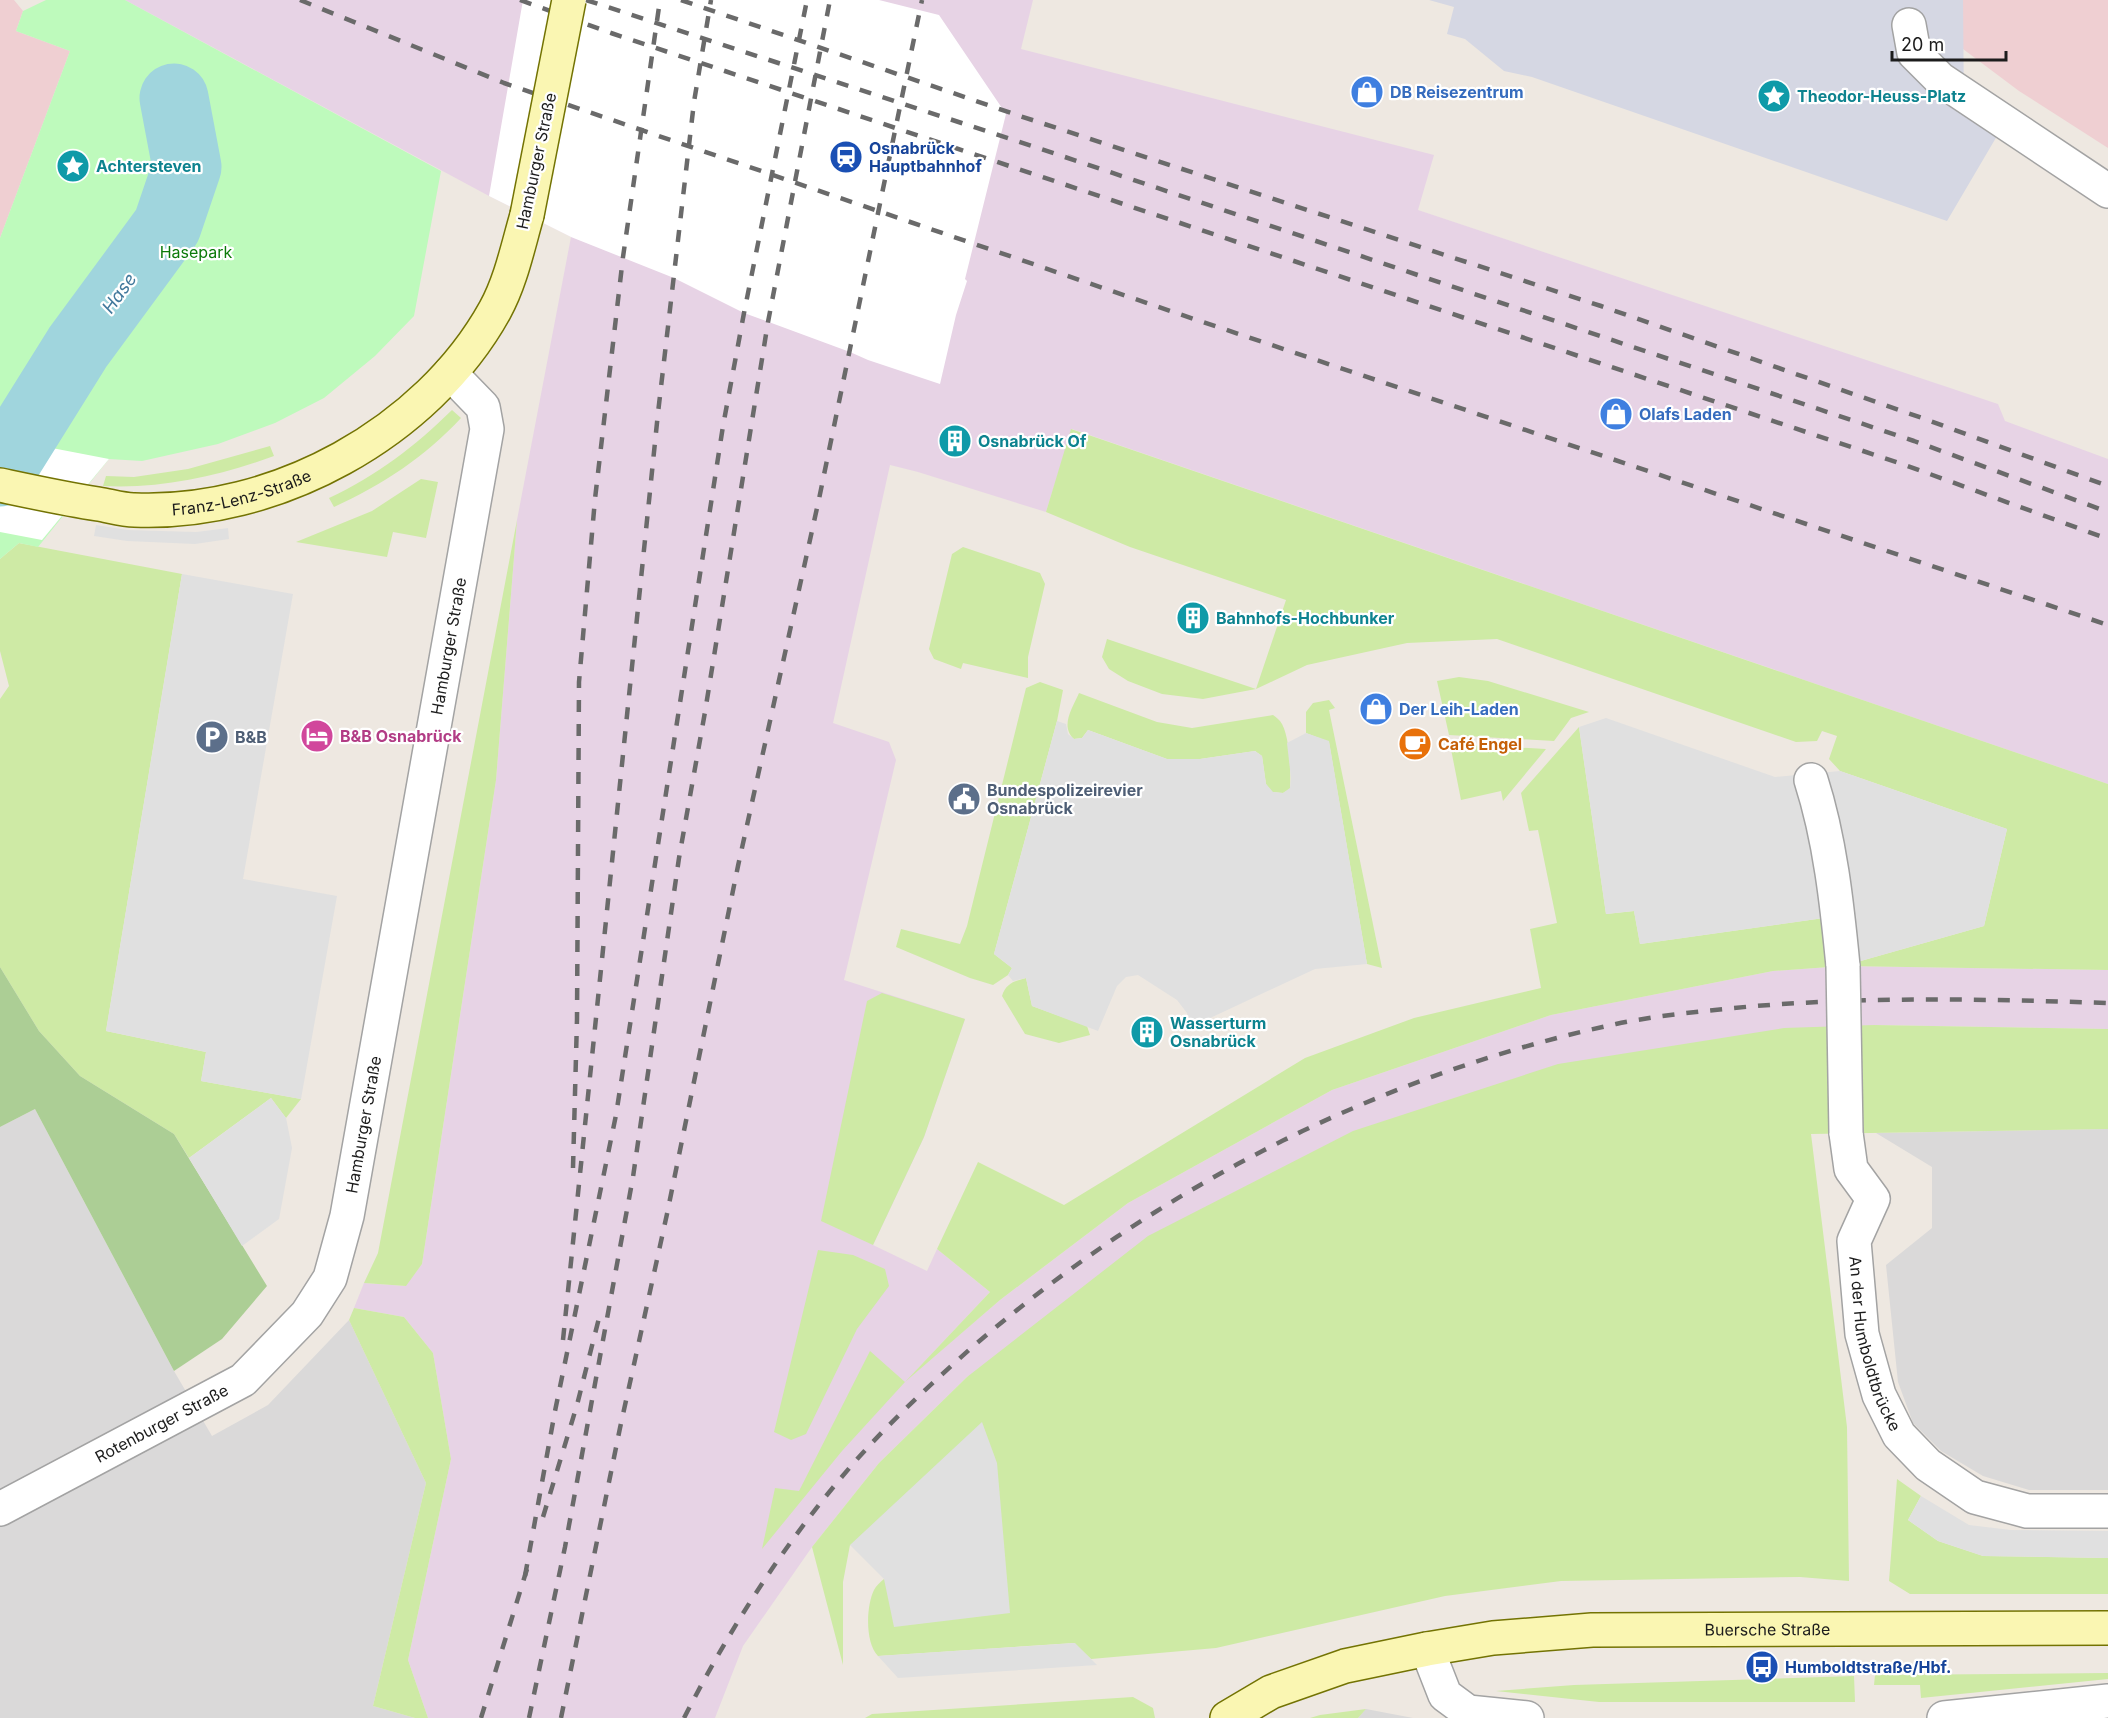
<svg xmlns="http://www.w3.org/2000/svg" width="2108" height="1718" viewBox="0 0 2108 1718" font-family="Inter,sans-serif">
	<rect width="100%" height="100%" fill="#eee8e1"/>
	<!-- residential -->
	<g fill="#dad9d9">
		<polygon points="35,1109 174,1371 212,1436 268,1405 349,1320 426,1483 373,1706 415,1718 0,1718 0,1127"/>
		<polygon points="2108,1129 2108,1490 2029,1490 1983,1476 1941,1451 1913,1423 1898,1382 1886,1265 1932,1228 1932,1167 1876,1133"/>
		<polygon points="1366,1709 1413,1718 1358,1718"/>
	</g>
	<!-- commercial -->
	<g fill="#efcfd2">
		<polygon points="0,0 14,0 23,11 16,31 70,51 0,238"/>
		<polygon points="1959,0 2108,0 2108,148 2019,91 1959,46"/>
	</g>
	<!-- industrial -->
	<polygon fill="#e7d3e5" points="125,0 1033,0 1021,49 1434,155 1418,210 1998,404 2005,421 2108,459 2108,784 1072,429 1046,512 918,472 890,465 833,723 889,742 896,760 844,980 965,1019 924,1137 873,1245 927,1271 937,1249 990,1292 911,1376 1000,1300 1128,1203 1332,1090 1551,1015 1773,971 1843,966 2108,970 2108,1029 1874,1025 967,1377 879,1463 812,1547 743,1646 715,1718 428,1718 408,1660 451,1459 433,1353 404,1317 354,1308 364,1283 405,1286 422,1264 496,780 517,520 571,237 489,196"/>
	<!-- grass -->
	<g fill="#ceeaa5">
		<path d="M452,410L461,418C425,457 382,485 334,507L329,498C378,475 414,447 452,410Z"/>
		<polygon points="1071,429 2108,784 2108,970 1843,966 1773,971 1551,1015 1332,1090 1128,1203 1000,1300 905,1382 842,1451 762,1549 775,1488 799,1491 870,1351 905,1382 990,1292 937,1249 978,1162 1064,1205 1305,1058 1414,1018 1541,988 1530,929 1557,923 1538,830 1529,831 1521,793 1579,727 1606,914 1634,911 1640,944 1838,916 1843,966 1984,926 2007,829 1840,771 1829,759 1837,736 1822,731 1817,741 1796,742 1497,639 1407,643 1307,665 1256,689 1203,699 1162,694 1128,681 1109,669 1102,657 1107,639 1256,689 1286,600 1130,547 1046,512"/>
		<path d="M270,446L274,456C219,476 162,489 103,486L106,476L134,477L188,469Z"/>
		<polygon points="421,479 438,482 426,538 393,532 387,557 296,542 372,511"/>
		<polygon points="517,520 496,780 422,1264 406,1286 364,1283 378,1253"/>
		<polygon points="19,543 182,574 106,1031 206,1052 201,1081 301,1099 286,1118 271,1098 189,1158 174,1134 80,1076 39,1031 0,967 0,699 9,686 0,651 0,559"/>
		<polygon points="963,547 1040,573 1045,584 1028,657 1028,678 963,663 961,669 934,659 929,649 952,554"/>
		<polygon points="1459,677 1488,681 1589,712 1571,718 1554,741 1449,735 1437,681"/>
		<polygon points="1040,682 1063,690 1057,721 994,954 1012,968 1008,975 993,985 970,978 896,947 901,929 960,944 967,926 1026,688"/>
		<path d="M1079,693L1157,722L1192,728L1273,715C1276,717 1278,719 1280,721C1290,733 1291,774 1290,789L1283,793L1272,792L1266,784L1262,756L1255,751L1200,759H1167L1088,730L1082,738L1074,739C1060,726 1072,709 1079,693Z"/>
		<polygon points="1329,700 1335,708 1329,710 1382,968 1367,964 1329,742 1306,733 1306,712 1313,703"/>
		<polygon points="1450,744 1546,749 1503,801 1501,791 1461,800"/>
		<path d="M1026,978L1032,1006L1087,1026L1090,1035L1059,1043L1025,1034L1002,996C1006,983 1015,981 1026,978Z"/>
		<polygon points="882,993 965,1019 924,1137 873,1245 821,1221 867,1001"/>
		<path d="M1874,1025L2108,1029V1129L1811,1134L1847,1427L1849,1581L1800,1577L1561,1581L1445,1596L1216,1648L1091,1659L1074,1643L878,1656C865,1643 866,1606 874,1590C876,1586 880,1582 884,1579L1010,1613L850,1545L843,1582V1665L812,1547L879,1463L967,1377L1148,1236L1353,1131L1558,1064L1784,1028Z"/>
		<polygon points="818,1250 853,1255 885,1269 889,1286 857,1329 806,1434 791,1440 774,1432"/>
		<polygon points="354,1308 404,1317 433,1353 451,1459 408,1660 428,1718 415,1718 373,1706 426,1483 349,1320"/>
		<polygon points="1897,1479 1921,1496 1908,1520 1938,1541 1983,1556 2108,1558 2108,1594 1910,1594 1889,1581"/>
		<polygon points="2108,1673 2108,1679 1921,1698 1920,1685 1874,1685 1875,1675"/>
		<polygon points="1854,1676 1855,1702 1599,1702 1496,1691 1574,1685"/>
		<polygon points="1133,1697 1153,1708 1155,1718 865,1718 872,1714"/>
		<polygon points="1366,1709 1358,1718 1310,1718 1320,1715"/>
	</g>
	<!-- forest -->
	<polygon fill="#acce95" points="0,967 39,1031 80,1076 174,1134 267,1286 222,1339 174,1371 35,1109 0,1127"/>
	<!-- park -->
	<polygon fill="#befabc" points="46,0 125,0 441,171 414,316 375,356 324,398 275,423 218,444 142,461 109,459 38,547 19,543 0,559 0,238 70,51 16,31 23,11"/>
	<!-- parking -->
	<g fill="#e0e0e0">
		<polygon points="96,525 128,530 196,532 228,528 229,539 195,544 127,541 94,536"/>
		<polygon points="182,574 293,594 243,879 337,896 301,1099 201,1081 206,1052 106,1031"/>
		<polygon points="1606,718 1775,777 1840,771 2007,829 1984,926 1843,966 1838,916 1640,944 1634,911 1606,914 1579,727"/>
		<polygon points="1057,721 1066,724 1068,734 1074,739 1082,738 1088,730 1167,759 1200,759 1255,751 1262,756 1266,784 1273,792 1283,793 1290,788 1291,778 1287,743 1306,733 1329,741 1367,964 1315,969 1191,1027 1187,1013 1177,1000 1138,975 1126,977 1117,986 1098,1031 1032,1006 1026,978 1013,981 1008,975 1012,968 994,954"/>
		<polygon points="271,1098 286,1118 292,1148 279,1219 242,1246 189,1158"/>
		<polygon points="982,1422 997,1463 1010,1613 894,1627 884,1579 850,1545"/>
		<polygon points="1921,1496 1969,1525 2011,1530 2108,1531 2108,1558 1983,1556 1938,1541 1908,1520"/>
		<polygon points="1075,1643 1097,1665 898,1678 878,1656"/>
	</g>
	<!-- plaza -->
	<polygon fill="#d5d7e3" points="1429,0 1963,0 1964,114 1997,136 1947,221 1532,77 1504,71 1465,39 1447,34 1454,7"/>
	<!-- pier -->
	<g fill="#fff">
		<polygon points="523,0 879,0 939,15 1006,114 965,279 967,281 956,315 940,384 868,360 850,352 744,313 674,278 571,237 489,196"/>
		<polygon points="0,438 109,459 42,540 0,532"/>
	</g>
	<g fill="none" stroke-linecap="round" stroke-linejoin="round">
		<!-- river -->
		<polyline stroke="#a0d5dd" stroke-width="69" points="0,472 78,347 167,226 187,167 174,98"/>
		<defs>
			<g id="street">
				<polyline points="1909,25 1914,53 1940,79 2108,191"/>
				<path d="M1811,780C1830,839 1837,904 1843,966"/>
				<path id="s1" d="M1846,1133L1851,1169L1873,1199L1854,1241L1862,1334L1879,1395L1899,1435L1928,1465L1975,1497L2027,1511H2108"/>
				<path id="s2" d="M0,1509L243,1380L307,1314L330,1278L347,1216L487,429L483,407L450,373"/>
				<polyline points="1427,1649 1445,1695 1468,1712 1527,1718"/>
				<polyline points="1944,1718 2108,1701"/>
			</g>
			<g id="secondary">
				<path id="s3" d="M0,485C33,492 65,499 98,504C110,506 123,510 134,510C275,516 427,433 495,310C511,281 518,246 527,215"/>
				<path id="s4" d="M1227,1718L1271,1692L1345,1666L1427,1649L1493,1638L1592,1630L2108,1628"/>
			</g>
		</defs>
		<!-- street casing -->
		<use href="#street" stroke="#a3a3a3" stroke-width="36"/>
		<!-- secondary casing -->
		<use href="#secondary" stroke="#737303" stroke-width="36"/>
		<!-- street -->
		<use href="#street" stroke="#fff" stroke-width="33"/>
		<!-- secondary -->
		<use href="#secondary" stroke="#faf6b2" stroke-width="33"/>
		<!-- rail -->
		<g stroke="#6a6a6a" stroke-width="4.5" stroke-dasharray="12 12" stroke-linecap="butt">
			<polyline points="300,0 504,83 1179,314 2108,625"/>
			<polyline points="520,0 611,33 1905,465 2108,539"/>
			<polyline points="586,0 1041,149 1914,441 2108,512"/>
			<polyline points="681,0 1020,116 1601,306 1922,418 2108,486"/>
			<polyline points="573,1168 577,1019 579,682 595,499 623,257 660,0"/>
			<polyline points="563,1340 658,413 694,102 711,0"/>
			<polyline points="543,1517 577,1405 599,1318"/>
			<polyline points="525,1576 555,1411 616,1115 723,426 744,313 807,0"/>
			<polyline points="481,1718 527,1569"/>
			<polyline points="529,1718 565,1547 633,1177 679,858 705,712 768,322 830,0"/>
			<polyline points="561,1718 620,1428 667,1214 738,866 819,499 922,0"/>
			<path d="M684,1718C732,1624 789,1536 859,1457C893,1419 931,1384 969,1350C1153,1190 1377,1075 1616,1024C1654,1016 1694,1012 1734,1008C1858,996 1983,999 2108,1003"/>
		</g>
		<defs>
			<polyline id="street-bridge" points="1843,966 1846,1133"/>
			<polyline id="secondary-bridge" points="527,215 569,0"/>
		</defs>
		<!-- street-bridge casing -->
		<use href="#street-bridge" stroke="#a3a3a3" stroke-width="36" stroke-linecap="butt"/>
		<!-- secondary-bridge casing -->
		<use href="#secondary-bridge" stroke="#737303" stroke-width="36" stroke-linecap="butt"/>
		<!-- street-bridge -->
		<use href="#street-bridge" stroke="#fff" stroke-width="33"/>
		<!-- secondary-bridge -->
		<use href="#secondary-bridge" stroke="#faf6b2" stroke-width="33"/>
	</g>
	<!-- icons -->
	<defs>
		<symbol id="shop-disc" viewBox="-11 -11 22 22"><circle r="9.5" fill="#3f7fe0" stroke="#fff"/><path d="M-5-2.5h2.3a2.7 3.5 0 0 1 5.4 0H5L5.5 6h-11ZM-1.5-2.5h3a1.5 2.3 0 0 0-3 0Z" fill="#fff"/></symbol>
		<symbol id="sight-disc" viewBox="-11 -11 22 22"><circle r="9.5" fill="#0f9aa8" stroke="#fff"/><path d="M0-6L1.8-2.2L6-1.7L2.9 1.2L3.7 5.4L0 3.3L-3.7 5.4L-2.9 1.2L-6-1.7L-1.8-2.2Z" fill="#fff"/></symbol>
		<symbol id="station-disc" viewBox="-11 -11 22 22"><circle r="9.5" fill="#1a4fb4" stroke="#fff"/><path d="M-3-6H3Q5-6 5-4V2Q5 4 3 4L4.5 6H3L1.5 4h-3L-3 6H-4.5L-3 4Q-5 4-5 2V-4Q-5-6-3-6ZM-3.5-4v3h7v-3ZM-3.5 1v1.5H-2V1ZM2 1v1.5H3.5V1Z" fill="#fff"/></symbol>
		<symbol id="building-disc" viewBox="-11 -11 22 22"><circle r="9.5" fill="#0f9aa8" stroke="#fff"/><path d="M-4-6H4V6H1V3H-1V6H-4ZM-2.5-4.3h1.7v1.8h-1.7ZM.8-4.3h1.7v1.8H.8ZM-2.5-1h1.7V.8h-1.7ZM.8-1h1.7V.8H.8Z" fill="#fff"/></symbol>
		<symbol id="hotel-disc" viewBox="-11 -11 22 22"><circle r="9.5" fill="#d1479c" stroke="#fff"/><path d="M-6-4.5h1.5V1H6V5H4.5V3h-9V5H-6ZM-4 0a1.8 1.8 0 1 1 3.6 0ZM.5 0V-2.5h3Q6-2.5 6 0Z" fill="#fff"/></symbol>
		<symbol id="parking-disc" viewBox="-11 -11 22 22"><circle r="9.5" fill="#5c6f8a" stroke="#fff"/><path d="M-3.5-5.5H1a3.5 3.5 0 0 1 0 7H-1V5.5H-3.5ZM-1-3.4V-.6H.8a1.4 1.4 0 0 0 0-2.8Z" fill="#fff"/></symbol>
		<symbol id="cafe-disc" viewBox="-11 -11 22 22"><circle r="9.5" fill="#e8710a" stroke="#fff"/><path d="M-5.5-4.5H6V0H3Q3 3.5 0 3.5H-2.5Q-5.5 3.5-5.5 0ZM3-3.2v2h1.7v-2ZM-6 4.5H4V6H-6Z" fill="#fff"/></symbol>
		<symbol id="civic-disc" viewBox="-11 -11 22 22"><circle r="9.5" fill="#5c6f8a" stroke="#fff"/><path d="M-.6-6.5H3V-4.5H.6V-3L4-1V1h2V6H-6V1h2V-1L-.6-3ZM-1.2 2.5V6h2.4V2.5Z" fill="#fff"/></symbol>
		<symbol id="bus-disc" viewBox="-11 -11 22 22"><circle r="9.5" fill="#1a4fb4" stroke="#fff"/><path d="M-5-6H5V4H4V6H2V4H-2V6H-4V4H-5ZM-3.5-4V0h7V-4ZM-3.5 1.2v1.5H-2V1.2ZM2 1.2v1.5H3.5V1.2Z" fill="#fff"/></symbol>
	</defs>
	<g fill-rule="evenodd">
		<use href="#shop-disc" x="1348" y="73" width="38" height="38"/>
		<use href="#sight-disc" x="1755" y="77" width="38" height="38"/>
		<use href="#station-disc" x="827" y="138" width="38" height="38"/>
		<use href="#sight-disc" x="54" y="147" width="38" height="38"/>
		<use href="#shop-disc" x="1597" y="395" width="38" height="38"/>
		<use href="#building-disc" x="936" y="422" width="38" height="38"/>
		<use href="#building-disc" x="1174" y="599" width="38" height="38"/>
		<use href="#shop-disc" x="1357" y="690" width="38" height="38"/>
		<use href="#hotel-disc" x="298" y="717" width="38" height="38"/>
		<use href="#parking-disc" x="193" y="718" width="38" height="38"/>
		<use href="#cafe-disc" x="1396" y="725" width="38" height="38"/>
		<use href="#civic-disc" x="945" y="780" width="38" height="38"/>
		<use href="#building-disc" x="1128" y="1013" width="38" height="38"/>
		<use href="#bus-disc" x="1743" y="1648" width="38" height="38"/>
	</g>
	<g text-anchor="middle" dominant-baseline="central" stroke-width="4.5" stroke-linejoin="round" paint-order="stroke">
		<!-- shop labels -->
		<g font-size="16" font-weight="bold" fill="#366cbe" stroke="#fff" text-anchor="start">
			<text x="1390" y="92">DB Reisezentrum</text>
			<text x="1639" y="414">Olafs Laden</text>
			<text x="1399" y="709">Der Leih-Laden</text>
		</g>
		<!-- culture labels -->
		<g font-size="16" font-weight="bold" fill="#0d838f" stroke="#fff" text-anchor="start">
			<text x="1797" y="96">Theodor-Heuss-Platz</text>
			<text x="96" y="166">Achtersteven</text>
			<text x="978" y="441">Osnabrück Of</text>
			<text x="1216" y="618">Bahnhofs-Hochbunker</text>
			<text x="1170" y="1023">Wasserturm<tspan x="1170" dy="18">Osnabrück</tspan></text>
		</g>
		<!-- transit labels -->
		<g font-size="16" font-weight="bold" fill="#164399" stroke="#fff" text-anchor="start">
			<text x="869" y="148">Osnabrück<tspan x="869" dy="18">Hauptbahnhof</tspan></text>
			<text x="1785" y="1667">Humboldtstraße/Hbf.</text>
		</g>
		<!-- street labels -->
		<g font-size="16" fill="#1c1c1c" stroke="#fff">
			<text transform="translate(536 161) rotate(-78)">Hamburger Straße</text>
			<text stroke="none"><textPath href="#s3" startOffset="246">Franz-Lenz-Straße</textPath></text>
			<text stroke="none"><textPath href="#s2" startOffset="1053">Hamburger Straße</textPath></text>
			<text stroke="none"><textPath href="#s2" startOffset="567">Hamburger Straße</textPath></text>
			<text stroke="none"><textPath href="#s1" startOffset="225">An der Humboldtbrücke</textPath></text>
			<text stroke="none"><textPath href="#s2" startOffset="183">Rotenburger Straße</textPath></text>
			<text stroke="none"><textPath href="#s4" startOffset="555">Buersche Straße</textPath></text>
		</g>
		<!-- park labels -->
		<g font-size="16" fill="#0c7a09" stroke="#fff">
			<text x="196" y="252">Hasepark</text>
		</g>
		<!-- hotel labels -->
		<g font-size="16" font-weight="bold" fill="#b23c85" stroke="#fff" text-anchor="start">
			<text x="340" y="736">B&amp;B Osnabrück</text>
		</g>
		<!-- service labels -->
		<g font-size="16" font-weight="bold" fill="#4e5e75" stroke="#fff" text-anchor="start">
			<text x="235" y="737">B&amp;B</text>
			<text x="987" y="790">Bundespolizeirevier<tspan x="987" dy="18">Osnabrück</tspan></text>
		</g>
		<!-- food labels -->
		<g font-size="16" font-weight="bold" fill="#c56008" stroke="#fff" text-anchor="start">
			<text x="1438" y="744">Café Engel</text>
		</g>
		<!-- water labels -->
		<g font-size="18" font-style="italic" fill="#42799c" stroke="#fff">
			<text transform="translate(119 293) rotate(-54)">Hase</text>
		</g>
	</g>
	<!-- scale -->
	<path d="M1892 51v9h114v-9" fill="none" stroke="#1c1c1c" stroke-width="3"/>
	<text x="1901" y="51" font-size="18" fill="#1c1c1c" stroke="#ffffff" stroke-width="4.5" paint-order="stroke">20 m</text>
</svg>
